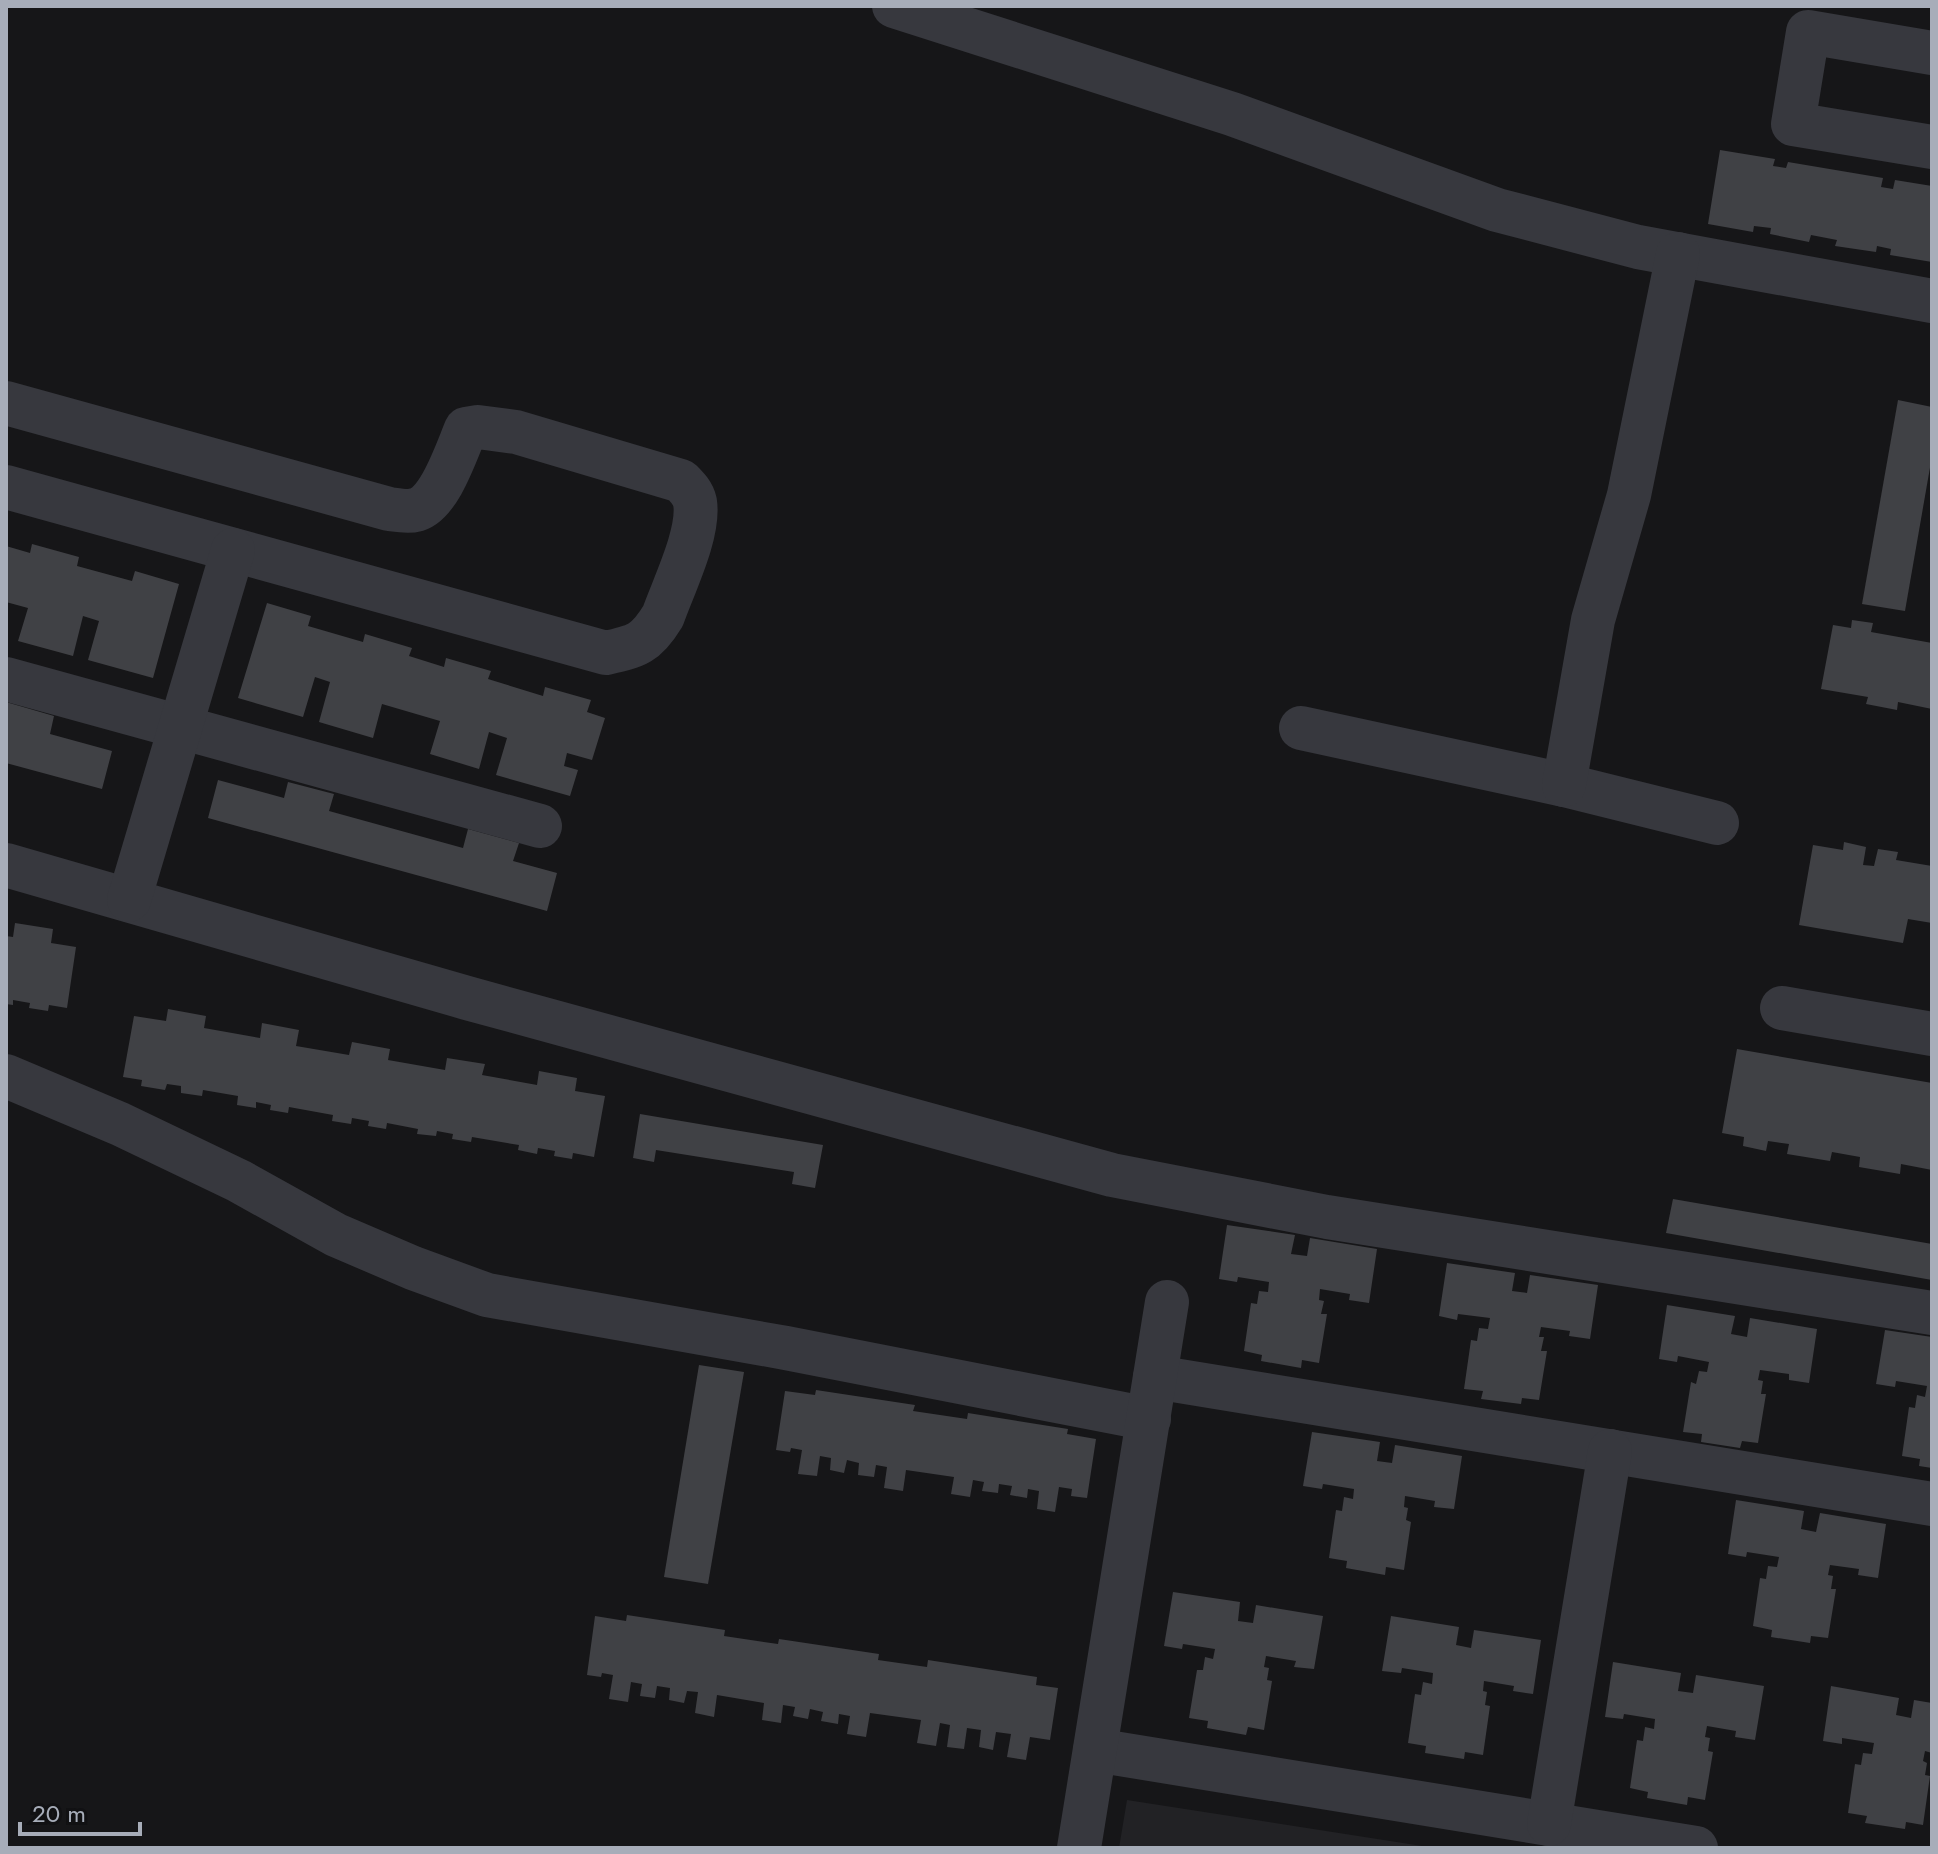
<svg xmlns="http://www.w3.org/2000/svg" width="1938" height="1854" viewBox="0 0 1938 1854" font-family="Jost,sans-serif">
	<rect width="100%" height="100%" fill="#161618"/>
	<!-- built -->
	<polygon fill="#222225" points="1127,1800 1435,1848 1119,1848"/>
	<!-- building -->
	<g fill="#404145">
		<polygon points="1720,150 1775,159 1773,166 1786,168 1788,162 1883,178 1881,187 1893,189 1895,180 1932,186 1932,262 1890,255 1891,249 1877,246 1876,252 1835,246 1837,240 1811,235 1809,242 1770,234 1771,228 1754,226 1753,232 1708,224"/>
		<polygon points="1898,400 1932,407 1932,456 1905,611 1862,604"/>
		<polygon points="32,544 79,557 77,566 132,581 135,571 179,584 153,678 88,660 99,621 83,616 73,656 18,641 28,608 6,602 6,546 30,553"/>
		<polygon points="267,603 311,616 308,626 363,642 365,634 412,648 409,656 444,667 446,658 491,671 488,679 543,696 545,687 591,700 587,712 605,718 592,760 567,753 564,766 578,770 570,796 496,775 507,738 489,732 479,769 430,754 440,721 382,704 373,738 319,722 330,682 315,677 303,717 238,698"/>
		<polygon points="1852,620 1873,623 1871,632 1932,643 1932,709 1898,702 1897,710 1866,704 1868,697 1821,689 1833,625 1851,628"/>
		<polygon points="6,702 54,716 50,734 112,751 102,789 6,763"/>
		<polygon points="218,780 284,798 288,782 334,794 329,811 463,848 468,829 519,843 513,861 557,873 547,911 208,818"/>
		<polygon points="1844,842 1866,847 1863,865 1874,866 1878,849 1898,852 1896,860 1932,866 1932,923 1908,919 1903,943 1799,925 1813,845 1843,850"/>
		<polygon points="15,923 53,929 51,943 76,947 67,1008 49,1005 48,1011 29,1008 30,1003 13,1000 13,1005 6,1004 6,936 13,937"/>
		<polygon points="168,1009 206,1016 204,1028 260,1038 262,1023 299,1030 296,1046 349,1055 352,1042 390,1049 388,1060 445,1070 447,1058 485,1064 482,1075 537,1085 539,1071 577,1078 575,1091 605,1096 594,1157 573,1153 572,1159 554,1156 555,1151 538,1148 537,1154 518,1150 519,1145 472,1137 471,1142 452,1139 453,1134 437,1131 436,1136 417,1134 418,1129 387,1123 386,1129 368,1126 369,1121 352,1118 351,1124 332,1121 333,1115 289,1107 288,1113 270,1110 271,1105 256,1102 256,1108 237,1105 238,1096 203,1090 202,1096 181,1093 181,1086 167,1084 165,1090 141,1086 142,1080 123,1077 134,1016 166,1021"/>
		<polygon points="1737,1049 1932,1083 1932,1170 1901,1164 1900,1174 1859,1167 1860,1157 1832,1152 1830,1161 1787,1154 1789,1144 1768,1141 1766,1151 1743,1146 1744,1137 1722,1133"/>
		<polygon points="640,1114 823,1145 815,1188 792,1184 794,1172 656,1150 654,1162 633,1158"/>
		<polygon points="1673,1199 1932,1244 1932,1280 1666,1233"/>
		<polygon points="1227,1225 1295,1235 1291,1254 1307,1256 1310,1238 1377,1249 1369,1303 1349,1300 1350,1294 1320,1289 1319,1300 1324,1301 1321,1314 1327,1314 1319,1363 1302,1360 1301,1368 1261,1361 1262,1355 1244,1351 1251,1303 1257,1304 1259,1291 1268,1292 1269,1282 1238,1277 1237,1282 1219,1279"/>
		<polygon points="1447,1263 1515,1273 1512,1291 1527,1293 1530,1275 1598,1285 1590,1339 1569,1336 1570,1331 1541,1327 1539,1337 1544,1337 1541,1351 1547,1351 1539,1400 1522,1398 1521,1404 1481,1399 1483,1391 1464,1389 1471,1340 1477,1341 1479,1328 1488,1329 1490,1318 1458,1314 1457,1320 1439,1316"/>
		<polygon points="1667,1305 1735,1316 1731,1334 1747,1337 1750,1318 1817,1329 1809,1383 1789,1380 1789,1374 1760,1370 1758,1380 1763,1381 1761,1394 1766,1394 1758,1443 1742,1441 1740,1448 1701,1442 1702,1434 1683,1432 1691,1382 1696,1384 1699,1371 1707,1372 1709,1362 1678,1356 1677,1362 1659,1359"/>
		<polygon points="1885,1330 1932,1337 1932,1468 1919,1466 1920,1459 1902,1456 1909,1407 1915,1408 1917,1395 1925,1397 1927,1386 1896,1381 1895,1387 1876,1384"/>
		<polygon points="699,1365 744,1372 708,1584 664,1577"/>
		<polygon points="816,1390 915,1405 913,1411 967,1419 968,1413 1068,1429 1067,1434 1096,1439 1087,1498 1071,1496 1072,1489 1059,1487 1055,1512 1037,1509 1039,1491 1028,1489 1027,1498 1010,1495 1012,1486 999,1484 998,1493 982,1491 984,1482 973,1480 970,1497 951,1494 954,1477 906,1470 903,1491 884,1488 887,1467 876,1465 874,1477 858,1475 859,1463 847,1460 844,1473 830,1470 831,1458 820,1456 817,1476 798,1474 802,1450 791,1448 790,1452 776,1450 785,1391 815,1395"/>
		<polygon points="1312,1432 1380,1442 1377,1461 1392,1463 1395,1445 1462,1456 1454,1509 1434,1507 1435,1501 1405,1496 1404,1507 1408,1508 1406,1520 1411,1522 1404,1570 1386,1567 1385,1575 1346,1568 1347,1561 1329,1558 1336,1510 1342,1511 1344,1497 1353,1499 1354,1489 1323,1484 1322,1489 1303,1486"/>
		<polygon points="1736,1500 1804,1511 1801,1529 1816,1532 1820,1513 1886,1524 1878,1578 1858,1575 1859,1569 1830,1565 1828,1575 1833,1576 1831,1589 1836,1589 1828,1638 1811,1636 1810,1643 1771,1637 1772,1630 1753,1626 1760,1578 1766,1579 1768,1566 1777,1567 1779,1557 1747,1552 1746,1557 1728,1554"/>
		<polygon points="1173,1592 1240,1602 1238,1621 1253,1623 1256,1605 1323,1616 1314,1669 1294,1667 1296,1661 1266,1656 1264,1667 1269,1668 1267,1680 1272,1681 1264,1730 1248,1727 1246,1735 1207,1728 1208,1721 1189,1718 1197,1670 1203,1670 1205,1657 1213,1659 1215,1649 1183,1644 1182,1649 1164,1646"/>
		<polygon points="627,1615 725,1630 724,1636 778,1644 779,1639 879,1654 878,1660 927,1667 928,1660 1037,1677 1036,1685 1058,1688 1050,1740 1030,1737 1026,1760 1007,1757 1011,1734 996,1732 993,1750 979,1747 981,1730 967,1728 964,1749 947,1747 950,1725 940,1723 936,1746 917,1743 921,1720 870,1713 866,1737 847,1734 850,1716 839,1714 838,1724 821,1721 823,1712 810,1709 808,1719 793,1716 795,1707 783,1705 781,1723 762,1720 764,1703 717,1695 714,1717 695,1713 698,1692 687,1691 684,1703 669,1700 670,1688 657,1686 655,1698 640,1696 642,1684 631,1682 628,1702 609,1699 613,1675 602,1673 601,1677 587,1675 595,1616 626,1621"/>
		<polygon points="1391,1616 1459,1627 1456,1645 1471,1648 1474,1630 1541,1640 1533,1694 1513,1691 1514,1686 1484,1681 1483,1691 1487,1692 1485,1705 1490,1706 1483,1755 1465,1752 1464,1759 1425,1753 1426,1746 1408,1743 1415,1694 1421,1695 1423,1682 1432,1684 1433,1673 1402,1668 1401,1673 1382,1671"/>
		<polygon points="1613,1662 1681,1673 1678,1691 1693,1693 1696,1675 1764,1686 1755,1740 1735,1737 1736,1731 1707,1726 1705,1737 1710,1738 1708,1751 1713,1752 1705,1800 1688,1797 1687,1805 1647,1798 1648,1792 1630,1788 1637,1740 1643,1741 1645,1727 1654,1729 1655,1719 1624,1714 1623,1719 1605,1717"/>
		<polygon points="1831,1686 1899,1698 1896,1715 1911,1718 1914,1700 1932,1703 1932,1753 1925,1751 1923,1761 1927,1763 1925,1775 1930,1776 1923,1825 1906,1822 1905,1829 1865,1823 1867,1816 1848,1813 1855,1764 1861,1765 1863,1753 1872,1754 1874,1743 1842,1738 1842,1744 1823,1741"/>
	</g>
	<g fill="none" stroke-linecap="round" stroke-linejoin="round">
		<!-- minor -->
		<g stroke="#37383e" stroke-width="44">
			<polyline points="894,6 1232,114 1497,210 1638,247 1932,301"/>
			<polyline points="1932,53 1808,32 1793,124 1932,147"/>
			<path d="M6,403L389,509C397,510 408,512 415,510C439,506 457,450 466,429L478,427L516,432L681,481C687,487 693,493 695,502C700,533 674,585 663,616C646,644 637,646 606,653L6,487"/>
			<polyline points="6,679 540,826"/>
			<polyline points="1301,728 1564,785 1717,823"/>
			<polyline points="1564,785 1593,620 1629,495 1678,254"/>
			<polyline points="6,865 467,998 1112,1175 1327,1217 1932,1313"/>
			<polyline points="129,900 233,550"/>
			<polyline points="1782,1008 1932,1034"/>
			<polyline points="6,1076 120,1124 239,1181 336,1235 413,1268 487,1295 786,1348 1149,1419"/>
			<polyline points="1155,1377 1932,1504"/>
			<polyline points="1095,1750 1696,1848"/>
			<polyline points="1549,1824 1610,1451"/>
			<polyline points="1079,1848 1167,1302"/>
		</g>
	</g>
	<!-- border -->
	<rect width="1938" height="1854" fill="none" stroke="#a7adb9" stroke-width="16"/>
	<!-- scale -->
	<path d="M20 1822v12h120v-12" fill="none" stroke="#a7adb9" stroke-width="4"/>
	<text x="32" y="1822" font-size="24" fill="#a7adb9" stroke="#111113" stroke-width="6" paint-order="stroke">20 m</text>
</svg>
